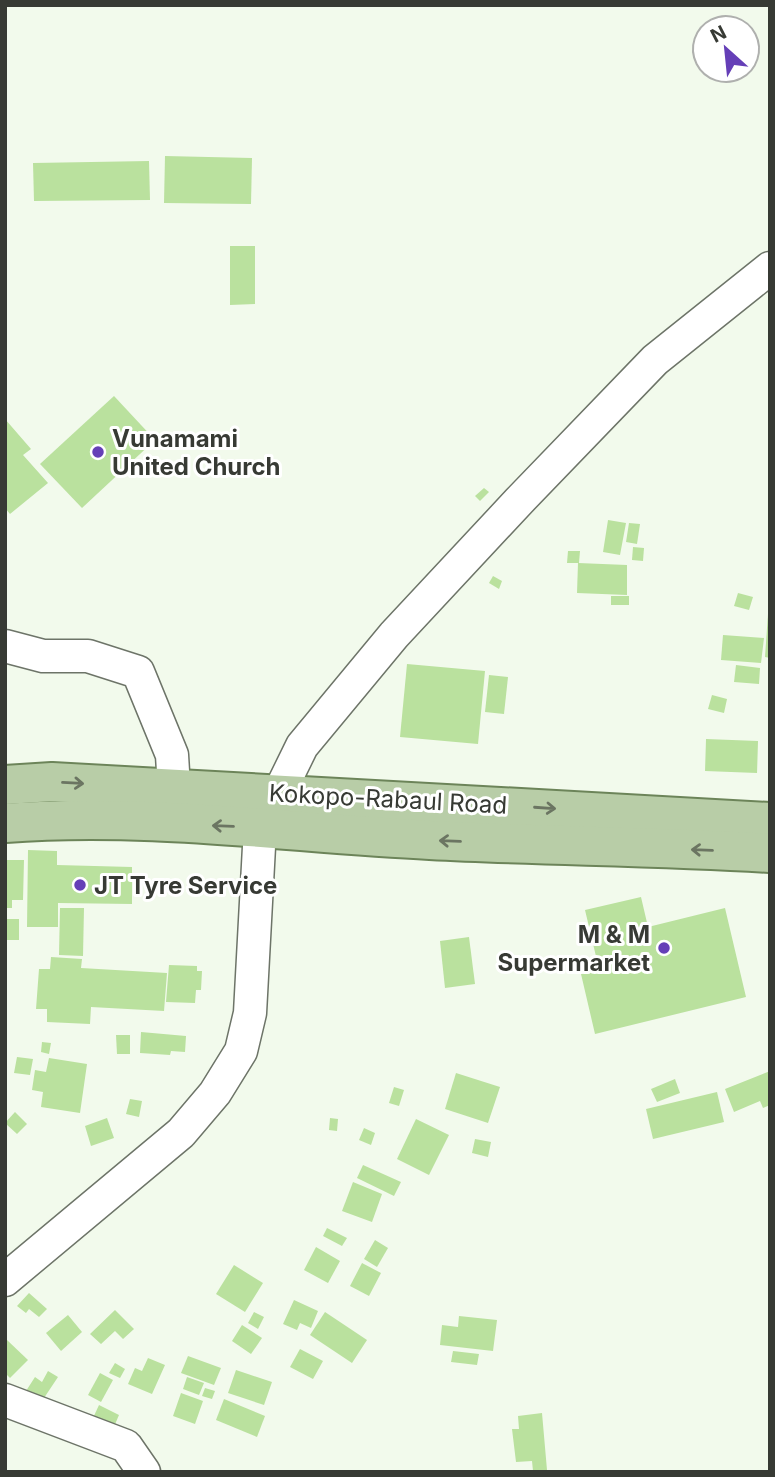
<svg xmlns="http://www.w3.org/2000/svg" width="775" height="1477" viewBox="0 0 775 1477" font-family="Inter,sans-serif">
	<rect width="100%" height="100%" fill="#f2faec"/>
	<!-- building -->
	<g fill="#bae19e">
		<polygon points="165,156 252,158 251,204 164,203"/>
		<polygon points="149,161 150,200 34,201 33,163"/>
		<polygon points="230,246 255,246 255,304 230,305"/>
		<polygon points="114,396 155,440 82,508 40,464"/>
		<polygon points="5,419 31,449 23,455 48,483 10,514 5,508"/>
		<polygon points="484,488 489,492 480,501 475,496"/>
		<polygon points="608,520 626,523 620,555 603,552"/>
		<polygon points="629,523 640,524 637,544 626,542"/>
		<polygon points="633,547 644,548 643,561 632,560"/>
		<polygon points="568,551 580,551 579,563 567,563"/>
		<polygon points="578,563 627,565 627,595 577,593"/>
		<polygon points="493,576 502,581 499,589 489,583"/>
		<polygon points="738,593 753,597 749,610 734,606"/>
		<rect x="611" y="596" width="18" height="9"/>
		<polygon points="768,614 770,614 770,658 765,657"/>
		<polygon points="723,635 764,638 761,663 721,660"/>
		<polygon points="407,664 485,671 478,744 400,737"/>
		<polygon points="736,665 760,668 759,684 734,682"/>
		<polygon points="489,675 508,677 504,714 485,712"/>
		<polygon points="712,695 727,699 724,713 708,709"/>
		<polygon points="706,739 758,741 757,773 705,771"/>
		<polygon points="28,850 57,851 57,865 132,867 132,904 58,903 58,927 27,927"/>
		<polygon points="5,860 24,860 23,900 12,900 12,908 5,908"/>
		<polygon points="641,897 648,927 725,908 746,997 595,1034 581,974 599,969 585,910"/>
		<polygon points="60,908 84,908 83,956 59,955"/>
		<rect x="5" y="919" width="14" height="21"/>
		<polygon points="469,937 475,984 445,988 440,941"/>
		<polygon points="51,957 82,959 81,968 167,973 164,1011 91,1007 90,1024 47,1022 47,1009 36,1009 39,969 50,969"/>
		<polygon points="169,965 197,966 197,971 202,971 201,990 196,990 195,1003 166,1002"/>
		<polygon points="141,1032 186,1036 185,1052 171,1051 170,1055 140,1053"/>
		<polygon points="116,1035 130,1035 130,1054 117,1054"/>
		<polygon points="42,1042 51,1043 49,1054 41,1052"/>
		<polygon points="17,1057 33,1059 30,1075 14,1073"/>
		<polygon points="49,1058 87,1064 80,1113 41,1107 43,1092 32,1090 35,1070 46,1072"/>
		<polygon points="770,1071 770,1105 763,1108 760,1101 734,1112 725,1089"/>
		<polygon points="456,1073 500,1087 488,1123 445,1109"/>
		<polygon points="675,1079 680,1093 657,1102 651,1089"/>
		<polygon points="394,1087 404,1090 399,1106 389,1103"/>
		<polygon points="717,1092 724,1122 653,1139 646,1109"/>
		<polygon points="130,1099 142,1101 139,1117 126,1114"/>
		<polygon points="15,1112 27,1124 17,1134 5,1123"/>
		<polygon points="107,1118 114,1138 91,1146 85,1126"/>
		<polygon points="330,1118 338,1119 337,1131 329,1130"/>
		<polygon points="416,1119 449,1135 429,1175 397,1159"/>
		<polygon points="364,1128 375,1133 371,1145 359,1140"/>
		<polygon points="475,1139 491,1142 488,1157 472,1153"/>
		<polygon points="363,1165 401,1182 394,1196 357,1178"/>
		<polygon points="353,1182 382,1194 372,1222 342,1211"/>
		<polygon points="327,1228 347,1238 342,1246 323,1236"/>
		<polygon points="375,1240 388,1248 377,1267 364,1259"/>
		<polygon points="316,1247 340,1261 328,1283 304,1270"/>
		<polygon points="362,1263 381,1273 369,1296 350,1286"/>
		<polygon points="234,1265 263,1283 245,1312 216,1294"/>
		<polygon points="29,1293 47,1309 39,1317 29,1309 26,1313 17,1306"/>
		<polygon points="294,1300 318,1311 311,1328 300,1323 297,1330 283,1324"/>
		<polygon points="115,1310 134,1329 123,1339 115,1331 101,1344 90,1334"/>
		<polygon points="254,1312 264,1317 258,1329 248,1323"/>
		<polygon points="325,1312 367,1340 352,1363 310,1335"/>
		<polygon points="68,1315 82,1332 61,1351 46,1333"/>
		<polygon points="459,1316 497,1320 493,1351 440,1345 442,1325 458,1327"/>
		<polygon points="242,1325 262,1338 251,1354 232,1341"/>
		<polygon points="7,1340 28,1360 10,1378 5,1373"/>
		<polygon points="300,1349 323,1361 313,1379 290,1367"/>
		<polygon points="453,1351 479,1354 477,1365 451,1362"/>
		<polygon points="188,1356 221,1368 214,1385 181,1373"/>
		<polygon points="148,1358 165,1365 152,1394 128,1384 135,1368 142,1371"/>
		<polygon points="115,1363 125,1369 120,1378 109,1373"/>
		<polygon points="236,1370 272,1382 264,1405 228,1393"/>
		<polygon points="48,1371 58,1377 42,1401 26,1391 35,1377 42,1382"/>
		<polygon points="100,1373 113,1380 101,1402 88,1395"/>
		<polygon points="187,1377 204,1383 199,1395 183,1389"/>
		<polygon points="205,1388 215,1391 212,1399 202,1396"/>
		<polygon points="181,1393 203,1401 195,1424 173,1416"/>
		<polygon points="224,1399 265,1416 257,1437 216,1420"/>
		<polygon points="99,1405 119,1415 113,1429 93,1418"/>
		<polygon points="542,1413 547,1470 533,1471 532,1461 516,1462 512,1429 519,1429 518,1416"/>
	</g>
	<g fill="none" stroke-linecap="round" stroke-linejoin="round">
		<defs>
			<g id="minor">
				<polyline points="5,646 43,656 88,656 138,672 172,755 174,788"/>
				<polyline points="279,793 302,746 394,635 519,501 655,360 770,268"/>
				<polyline points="5,1280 181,1133 215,1093 241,1051 250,1013 260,828"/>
				<polyline points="5,1400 126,1446 144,1472"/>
			</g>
			<g id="major">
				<polyline points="5,785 52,782 770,822"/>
				<path d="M5,823C146,812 289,833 430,840C543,846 657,846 770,853"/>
			</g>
		</defs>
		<!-- minor casing -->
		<use href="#minor" stroke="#6d7468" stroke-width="35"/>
		<!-- major casing -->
		<use href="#major" stroke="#6c8459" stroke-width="42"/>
		<!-- minor -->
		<use href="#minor" stroke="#fff" stroke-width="32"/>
		<!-- major -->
		<use href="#major" stroke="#b8cda7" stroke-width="38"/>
	</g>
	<!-- one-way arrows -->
	<defs><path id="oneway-shaft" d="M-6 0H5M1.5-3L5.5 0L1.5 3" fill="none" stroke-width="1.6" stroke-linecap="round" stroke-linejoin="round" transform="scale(1.75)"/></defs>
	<g stroke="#6b7562">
		<use href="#oneway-shaft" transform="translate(73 783) rotate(3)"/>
		<use href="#oneway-shaft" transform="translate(545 808) rotate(4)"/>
		<use href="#oneway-shaft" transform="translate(223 826) rotate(-178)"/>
		<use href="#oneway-shaft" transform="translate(450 841) rotate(-178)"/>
		<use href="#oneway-shaft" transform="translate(702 850) rotate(-178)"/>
	</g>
	<!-- markers -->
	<g fill="#653fb7" stroke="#fff" stroke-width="2.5">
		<circle cx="98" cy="452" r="7"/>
		<circle cx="80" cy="885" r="7"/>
		<circle cx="664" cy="948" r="7"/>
	</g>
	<g text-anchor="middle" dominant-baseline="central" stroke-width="6" stroke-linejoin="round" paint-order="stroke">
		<!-- poi labels -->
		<g font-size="24" font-weight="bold" fill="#373a34" stroke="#fff" text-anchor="start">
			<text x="112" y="438">Vunamami<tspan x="112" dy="28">United Church</tspan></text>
			<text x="94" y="885">JT Tyre Service</text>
			<text x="650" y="934" text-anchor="end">M &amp; M<tspan x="650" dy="28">Supermarket</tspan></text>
		</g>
		<!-- street labels -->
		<g font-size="24" fill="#373a34" stroke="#fff">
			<text transform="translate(388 799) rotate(3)">Kokopo-Rabaul Road</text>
		</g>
	</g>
	<!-- border -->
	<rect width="775" height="1477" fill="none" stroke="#373a34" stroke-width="14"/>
	<!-- north arrow -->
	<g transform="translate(726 49) rotate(333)"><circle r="33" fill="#ffffff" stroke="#afb0ae" stroke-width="2"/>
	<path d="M0-5L12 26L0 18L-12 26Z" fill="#653fb7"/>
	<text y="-10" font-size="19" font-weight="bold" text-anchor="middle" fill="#373a34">N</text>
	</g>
</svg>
